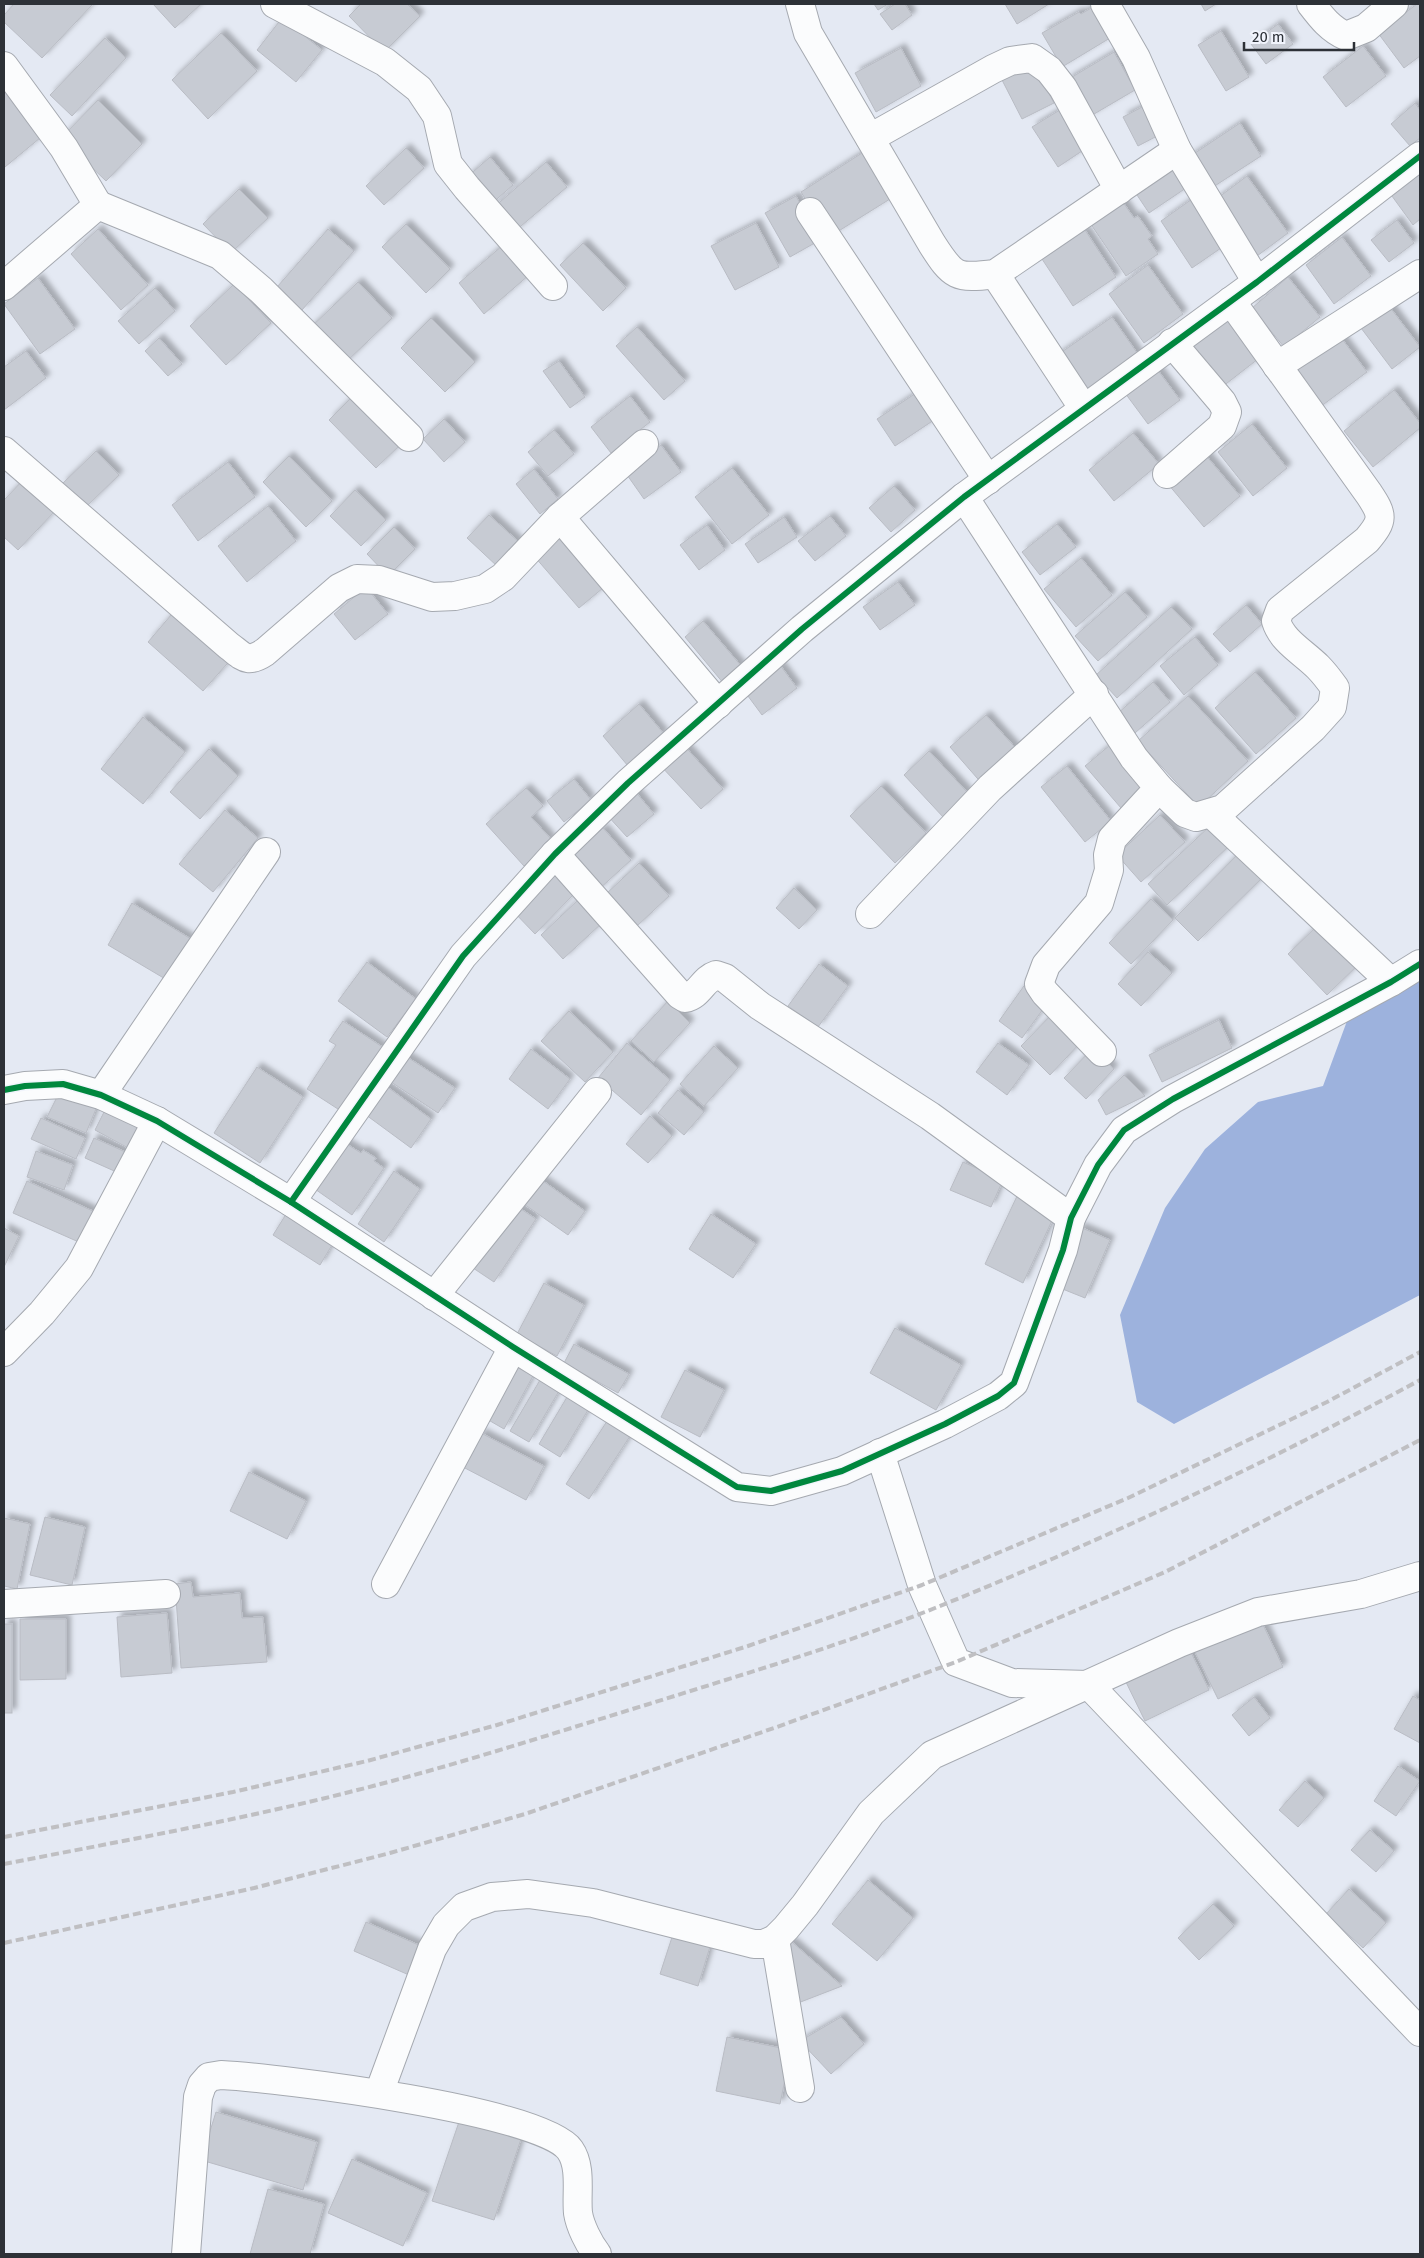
<svg xmlns="http://www.w3.org/2000/svg" width="1424" height="2258" viewBox="0 0 1424 2258" font-family="'Fira Sans',sans-serif">
	<defs>
		<filter id="shadow"><feDropShadow dx="4.5" dy="-4.5" stdDeviation="2.5" flood-color="#0004"/></filter>
	</defs>
	<rect width="100%" height="100%" fill="#e4e9f3"/>
	<!-- water -->
	<polygon fill="#9db2dd" points="1420,973 1420,1295 1174,1424 1137,1402 1120,1315 1165,1208 1205,1149 1258,1102 1323,1086 1347,1021"/>
	<!-- building -->
	<g fill="#c7cbd3" stroke="#b9bcc4" filter="url(#shadow)">
		<polygon points="14,4 93,4 42,58 4,22 4,15"/>
		<polygon points="153,4 201,4 175,28"/>
		<polygon points="361,4 407,4 420,16 384,52 349,16"/>
		<polygon points="874,4 888,4 878,10"/>
		<polygon points="895,4 905,4 912,15 892,30 880,14"/>
		<polygon points="1005,4 1049,4 1017,24"/>
		<polygon points="1098,4 1115,35 1062,67 1042,33 1079,12 1081,14"/>
		<polygon points="1201,4 1216,4 1205,11"/>
		<polygon points="1417,4 1420,4 1420,56 1404,68 1378,33"/>
		<polygon points="282,18 322,50 296,82 257,50"/>
		<polygon points="1278,24 1293,44 1266,64 1251,44"/>
		<polygon points="1221,31 1249,77 1226,91 1198,45"/>
		<polygon points="221,33 257,71 208,119 172,80"/>
		<polygon points="105,38 126,58 72,116 50,95"/>
		<polygon points="1363,46 1386,76 1346,107 1323,77"/>
		<polygon points="901,48 921,86 876,112 855,73"/>
		<polygon points="1114,52 1135,90 1089,117 1067,80"/>
		<polygon points="1033,63 1054,103 1022,119 1002,80"/>
		<polygon points="4,83 46,133 5,167 4,166"/>
		<polygon points="98,100 142,144 106,181 61,138"/>
		<polygon points="1415,103 1420,110 1420,138 1410,146 1391,124"/>
		<polygon points="1144,106 1159,135 1138,146 1123,117"/>
		<polygon points="1063,108 1088,147 1058,167 1032,127"/>
		<polygon points="1240,123 1261,156 1210,189 1189,157"/>
		<polygon points="406,148 424,168 384,205 366,186"/>
		<polygon points="862,153 890,199 829,237 801,192"/>
		<polygon points="490,157 513,185 490,205 466,178"/>
		<polygon points="546,162 567,187 514,232 493,208"/>
		<polygon points="1173,163 1189,186 1149,213 1133,189"/>
		<polygon points="1420,169 1420,219 1413,225 1389,192"/>
		<polygon points="1247,176 1288,233 1257,256 1215,200"/>
		<polygon points="239,189 268,218 231,253 203,224"/>
		<polygon points="796,196 820,240 790,257 765,213"/>
		<polygon points="1120,198 1134,218 1138,216 1152,236 1148,239 1158,254 1126,276 1088,220"/>
		<polygon points="1192,199 1224,246 1192,268 1161,221"/>
		<polygon points="1397,220 1414,243 1389,262 1371,240"/>
		<polygon points="756,223 779,267 735,290 711,246"/>
		<polygon points="406,224 450,269 426,293 382,247"/>
		<polygon points="98,229 148,285 121,310 71,254"/>
		<polygon points="328,229 354,251 302,310 277,287"/>
		<polygon points="1085,230 1116,277 1073,306 1042,259"/>
		<polygon points="1342,237 1371,276 1334,304 1306,265"/>
		<polygon points="583,243 626,288 603,311 560,265"/>
		<polygon points="503,245 529,275 484,314 459,283"/>
		<polygon points="1148,265 1183,314 1144,343 1109,294"/>
		<polygon points="1288,277 1320,317 1284,347 1252,308"/>
		<polygon points="38,278 75,329 40,354 4,304"/>
		<polygon points="358,282 392,318 343,365 309,329"/>
		<polygon points="234,284 271,323 226,365 190,326"/>
		<polygon points="155,288 175,311 139,344 118,321"/>
		<polygon points="1386,302 1420,347 1392,369 1358,324"/>
		<polygon points="1112,317 1140,357 1084,396 1056,356"/>
		<polygon points="431,318 475,362 445,392 401,348"/>
		<polygon points="1228,318 1258,359 1222,387 1191,345"/>
		<polygon points="637,327 685,381 664,400 616,346"/>
		<polygon points="1339,335 1367,372 1316,410 1287,373"/>
		<polygon points="159,338 182,364 168,376 145,351"/>
		<polygon points="26,351 46,378 4,410 4,367"/>
		<polygon points="559,361 585,397 570,408 543,371"/>
		<polygon points="1157,369 1180,400 1148,424 1125,393"/>
		<polygon points="1394,390 1420,423 1420,428 1373,467 1344,431"/>
		<polygon points="916,393 934,420 895,446 877,419"/>
		<polygon points="630,396 650,422 611,453 591,427"/>
		<polygon points="352,397 399,446 376,468 329,420"/>
		<polygon points="444,419 465,442 444,462 423,439"/>
		<polygon points="1252,424 1287,468 1253,496 1218,452"/>
		<polygon points="554,430 574,454 548,476 528,452"/>
		<polygon points="1133,433 1159,464 1114,501 1089,470"/>
		<polygon points="661,445 681,472 644,499 625,472"/>
		<polygon points="96,451 119,475 85,508 62,484"/>
		<polygon points="1204,453 1240,496 1204,527 1168,484"/>
		<polygon points="289,456 332,501 306,527 263,482"/>
		<polygon points="228,462 255,497 198,541 172,505"/>
		<polygon points="732,468 769,515 732,544 695,497"/>
		<polygon points="534,469 558,499 540,514 516,484"/>
		<polygon points="25,478 57,509 18,550 4,537 4,500"/>
		<polygon points="894,486 915,510 891,532 869,508"/>
		<polygon points="355,490 386,520 361,546 330,516"/>
		<polygon points="268,506 296,541 247,582 218,546"/>
		<polygon points="489,515 520,543 498,567 467,538"/>
		<polygon points="830,516 846,536 815,561 798,541"/>
		<polygon points="784,517 797,537 758,563 745,544"/>
		<polygon points="1057,524 1076,547 1040,575 1022,552"/>
		<polygon points="707,525 725,550 699,570 680,545"/>
		<polygon points="394,527 415,549 388,576 367,554"/>
		<polygon points="558,535 603,588 579,608 534,556"/>
		<polygon points="1081,558 1112,595 1076,627 1044,589"/>
		<polygon points="898,582 915,605 880,630 863,607"/>
		<polygon points="366,587 388,614 355,640 334,614"/>
		<polygon points="1125,592 1147,617 1098,661 1075,636"/>
		<polygon points="1246,605 1262,624 1230,652 1213,634"/>
		<polygon points="1171,607 1192,629 1117,698 1096,675"/>
		<polygon points="177,608 234,656 203,691 148,642"/>
		<polygon points="703,621 743,668 724,684 685,637"/>
		<polygon points="1195,637 1218,665 1184,695 1160,666"/>
		<polygon points="780,665 797,688 762,715 745,692"/>
		<polygon points="1255,672 1296,718 1256,754 1215,708"/>
		<polygon points="1153,682 1170,702 1135,733 1117,714"/>
		<polygon points="1188,696 1248,761 1199,807 1138,741"/>
		<polygon points="639,704 664,734 628,766 603,736"/>
		<polygon points="986,715 1021,754 984,786 950,747"/>
		<polygon points="143,717 185,752 143,804 101,769"/>
		<polygon points="682,743 723,789 701,809 659,764"/>
		<polygon points="1110,745 1145,787 1121,808 1085,766"/>
		<polygon points="209,749 238,776 200,819 170,792"/>
		<polygon points="929,751 969,794 944,818 904,775"/>
		<polygon points="1067,766 1111,821 1085,842 1041,787"/>
		<polygon points="574,779 591,800 564,822 547,801"/>
		<polygon points="881,786 926,833 895,863 850,816"/>
		<polygon points="526,788 543,806 531,817 552,840 524,866 486,824"/>
		<polygon points="635,791 654,814 627,837 607,815"/>
		<polygon points="225,810 258,838 213,892 179,864"/>
		<polygon points="1160,815 1185,842 1141,882 1117,855"/>
		<polygon points="1212,824 1230,845 1167,905 1148,884"/>
		<polygon points="603,828 631,860 597,891 569,859"/>
		<polygon points="1242,850 1266,874 1198,941 1175,918"/>
		<polygon points="639,863 669,896 636,927 606,894"/>
		<polygon points="551,871 574,894 535,934 512,910"/>
		<polygon points="794,888 817,910 799,929 776,908"/>
		<polygon points="579,899 602,923 563,959 541,935"/>
		<polygon points="1151,899 1173,920 1131,964 1109,943"/>
		<polygon points="132,903 191,939 167,980 108,945"/>
		<polygon points="1321,922 1360,963 1327,995 1288,954"/>
		<polygon points="1148,952 1172,973 1141,1006 1118,984"/>
		<polygon points="367,962 416,999 387,1037 338,1001"/>
		<polygon points="819,964 848,986 818,1027 788,1006"/>
		<polygon points="1026,983 1049,1001 1022,1038 999,1021"/>
		<polygon points="668,1001 690,1023 654,1062 631,1041"/>
		<polygon points="569,1011 613,1052 585,1082 541,1041"/>
		<polygon points="1054,1012 1083,1040 1050,1075 1021,1046"/>
		<polygon points="1219,1020 1232,1048 1162,1082 1149,1055"/>
		<polygon points="343,1021 384,1048 341,1111 307,1089 336,1045 329,1041"/>
		<polygon points="627,1043 670,1080 641,1115 598,1078"/>
		<polygon points="998,1043 1029,1065 1007,1095 976,1072"/>
		<polygon points="714,1046 738,1068 704,1106 680,1084"/>
		<polygon points="531,1049 570,1079 548,1109 509,1079"/>
		<polygon points="1092,1049 1114,1069 1086,1099 1064,1078"/>
		<polygon points="404,1055 455,1088 438,1113 388,1080"/>
		<polygon points="257,1067 303,1097 260,1163 214,1133"/>
		<polygon points="1124,1075 1145,1096 1106,1115 1098,1100"/>
		<polygon points="382,1083 431,1119 411,1148 362,1112"/>
		<polygon points="678,1090 704,1112 684,1135 658,1113"/>
		<polygon points="60,1091 98,1104 86,1133 47,1117"/>
		<polygon points="106,1108 142,1127 130,1149 95,1130"/>
		<polygon points="650,1116 672,1136 648,1163 626,1144"/>
		<polygon points="41,1118 85,1138 76,1159 31,1139"/>
		<polygon points="94,1138 130,1154 121,1174 85,1158"/>
		<polygon points="342,1141 361,1153 363,1150 376,1158 374,1161 384,1168 352,1215 312,1187"/>
		<polygon points="36,1151 73,1165 64,1190 27,1177"/>
		<polygon points="963,1162 1003,1180 991,1207 950,1190"/>
		<polygon points="394,1171 420,1189 384,1242 358,1224"/>
		<polygon points="539,1178 585,1211 568,1235 521,1202"/>
		<polygon points="27,1181 95,1212 81,1243 13,1213"/>
		<polygon points="1018,1194 1056,1212 1023,1283 985,1264"/>
		<polygon points="515,1205 536,1219 494,1282 473,1268"/>
		<polygon points="288,1211 335,1240 320,1265 273,1235"/>
		<polygon points="711,1214 756,1244 733,1278 689,1249"/>
		<polygon points="1080,1227 1110,1240 1085,1298 1055,1286"/>
		<polygon points="4,1228 19,1236 4,1267"/>
		<polygon points="544,1283 584,1305 557,1356 517,1334"/>
		<polygon points="895,1328 961,1365 936,1410 870,1373"/>
		<polygon points="574,1344 629,1374 618,1393 564,1363"/>
		<polygon points="513,1365 533,1376 504,1429 485,1418"/>
		<polygon points="685,1370 724,1390 700,1437 661,1417"/>
		<polygon points="540,1380 559,1391 529,1442 510,1431"/>
		<polygon points="570,1392 591,1405 560,1457 539,1444"/>
		<polygon points="611,1415 634,1430 589,1499 566,1484"/>
		<polygon points="481,1433 544,1466 526,1500 463,1467"/>
		<polygon points="249,1472 306,1501 287,1539 230,1511"/>
		<polygon points="45,1517 85,1527 72,1585 30,1575"/>
		<polygon points="4,1518 30,1524 17,1589 4,1586"/>
		<polygon points="191,1582 193,1597 240,1593 242,1618 263,1617 267,1662 181,1668 175,1584"/>
		<polygon points="167,1613 172,1673 121,1677 117,1617"/>
		<polygon points="1258,1614 1283,1667 1218,1699 1192,1646"/>
		<polygon points="20,1619 66,1619 66,1679 20,1680"/>
		<rect x="4" y="1624" width="8" height="89"/>
		<polygon points="1188,1646 1209,1690 1145,1721 1124,1678"/>
		<polygon points="1413,1696 1420,1700 1420,1743 1394,1729"/>
		<polygon points="1254,1697 1270,1718 1249,1736 1232,1715"/>
		<polygon points="1398,1766 1420,1781 1396,1816 1374,1801"/>
		<polygon points="1305,1781 1324,1798 1298,1827 1279,1810"/>
		<polygon points="1370,1830 1394,1851 1376,1872 1351,1850"/>
		<polygon points="868,1880 913,1918 877,1961 832,1924"/>
		<polygon points="1349,1889 1386,1923 1363,1948 1326,1914"/>
		<polygon points="1213,1904 1234,1926 1199,1960 1178,1938"/>
		<polygon points="366,1922 421,1946 409,1975 354,1951"/>
		<polygon points="675,1928 712,1940 698,1986 660,1974"/>
		<polygon points="792,1942 842,1986 798,2003 779,1944"/>
		<polygon points="841,2017 864,2044 831,2074 800,2041"/>
		<polygon points="727,2037 791,2050 780,2104 716,2091"/>
		<polygon points="216,2112 317,2142 303,2190 201,2160"/>
		<polygon points="461,2116 523,2133 494,2220 432,2201"/>
		<polygon points="352,2159 427,2193 403,2246 328,2213"/>
		<polygon points="268,2189 324,2204 310,2254 250,2254"/>
	</g>
	<g fill="none" stroke-linecap="round" stroke-linejoin="round">
		<defs>
			<g id="street">
				<polyline points="275,4 385,62 419,89 437,116 448,164 467,188 553,286"/>
				<path d="M800,4L808,33L932,244C953,277 956,279 995,274L1177,150"/>
				<polyline points="1105,4 1136,58 1177,150 1257,282"/>
				<path d="M1311,4C1321,17 1330,29 1346,36L1366,28L1394,4"/>
				<polyline points="4,66 64,148 98,205 4,286"/>
				<polyline points="870,138 993,69 1010,61 1032,58 1049,70 1063,88 1119,190"/>
				<polyline points="98,205 220,255 261,290 409,437"/>
				<polyline points="810,212 988,480"/>
				<polyline points="995,274 1084,409"/>
				<polyline points="1277,366 1420,274"/>
				<path d="M4,451L229,646C244,657 247,664 265,652L339,588L357,579L379,580L432,597L455,596L485,589L503,577L560,517L644,444"/>
				<polyline points="1167,474 1222,426 1227,412 1222,402 1172,343"/>
				<polyline points="964,497 1134,758 1159,788 1112,839 1108,855 1109,870 1099,903 1046,965 1039,984 1045,993 1102,1052"/>
				<polyline points="560,517 718,704"/>
				<path d="M1159,788L1185,813L1196,817L1223,809L1313,728L1332,707L1335,688C1330,681 1324,673 1318,667C1303,652 1282,641 1276,621L1280,610L1367,540C1384,520 1383,515 1369,494L1231,301"/>
				<polyline points="1211,813 1391,982"/>
				<path d="M555,854L680,995L685,998C699,996 703,979 716,975L725,978L760,1006L930,1116L1071,1218"/>
				<polyline points="870,914 990,788 1094,694"/>
				<polyline points="4,1090 25,1086 63,1084 101,1095 157,1121 291,1202 513,1347 737,1487 771,1491 842,1471 945,1424 998,1396 1014,1383 1063,1250 1071,1218 1098,1165 1124,1130 1173,1099 1391,982 1420,964"/>
				<polyline points="101,1095 266,852"/>
				<polyline points="291,1202 463,956 555,854 628,783 802,629 964,497 1257,282 1420,156"/>
				<polyline points="434,1296 597,1092"/>
				<polyline points="4,1352 42,1313 79,1268 157,1121"/>
				<polyline points="880,1453 922,1585 956,1662 1012,1683 1089,1685 1420,2032"/>
				<polyline points="386,1584 513,1347"/>
				<polyline points="4,1604 166,1594"/>
				<polyline points="775,1939 800,2088"/>
				<polyline points="379,2093 432,1949 446,1925 464,1907 492,1897 528,1894 593,1903 754,1944 764,1944 775,1939 786,1928 805,1905 871,1813 932,1755 1179,1643 1258,1612 1361,1594 1420,1576"/>
				<path d="M186,2254L198,2097L202,2085L209,2077L221,2075C278,2078 542,2110 570,2150C582,2167 576,2194 578,2213C580,2226 589,2244 597,2254"/>
			</g>
		</defs>
		<!-- street casing -->
		<use href="#street" stroke="#a5a9b0" stroke-width="30"/>
		<!-- street -->
		<use href="#street" stroke="#fbfcfd" stroke-width="28"/>
		<!-- rail -->
		<g stroke="#bfbfc2" stroke-width="4" stroke-dasharray="8 4" stroke-linecap="butt">
			<polyline points="4,1837 233,1792 367,1761 497,1725 748,1646 922,1585 1128,1498 1327,1402 1420,1352"/>
			<path d="M4,1864C127,1840 251,1818 373,1786C466,1762 557,1732 649,1704C744,1674 842,1645 935,1608C1101,1541 1263,1465 1420,1380"/>
			<polyline points="4,1943 254,1888 390,1853 525,1814 774,1728 956,1662 1165,1572 1420,1440"/>
		</g>
		<defs>
			<g id="cycleway">
				<polyline points="4,1090 25,1086 63,1084 101,1095 157,1121 291,1202 513,1347 737,1487 771,1491 842,1471 945,1424 998,1396 1014,1383 1063,1250 1071,1218 1098,1165 1124,1130 1173,1099 1391,982 1420,964"/>
				<polyline points="291,1202 463,956 555,854 628,783 802,629 964,497 1257,282 1420,156"/>
			</g>
		</defs>
		<!-- cycleway casing -->
		<use href="#cycleway" stroke="#f1f4fc" stroke-width="9"/>
		<!-- cycleway -->
		<use href="#cycleway" stroke="#00873e" stroke-width="6"/>
	</g>
	<!-- border -->
	<rect width="1424" height="2258" fill="none" stroke="#2d3137" stroke-width="10"/>
	<!-- scale -->
	<path d="M1244 42v8h110v-8" fill="none" stroke="#2d3137" stroke-width="2.5"/>
	<text x="1252" y="42" font-size="15" fill="#2d3137" stroke="#f1f4fc" stroke-width="4" paint-order="stroke">20 m</text>
</svg>
